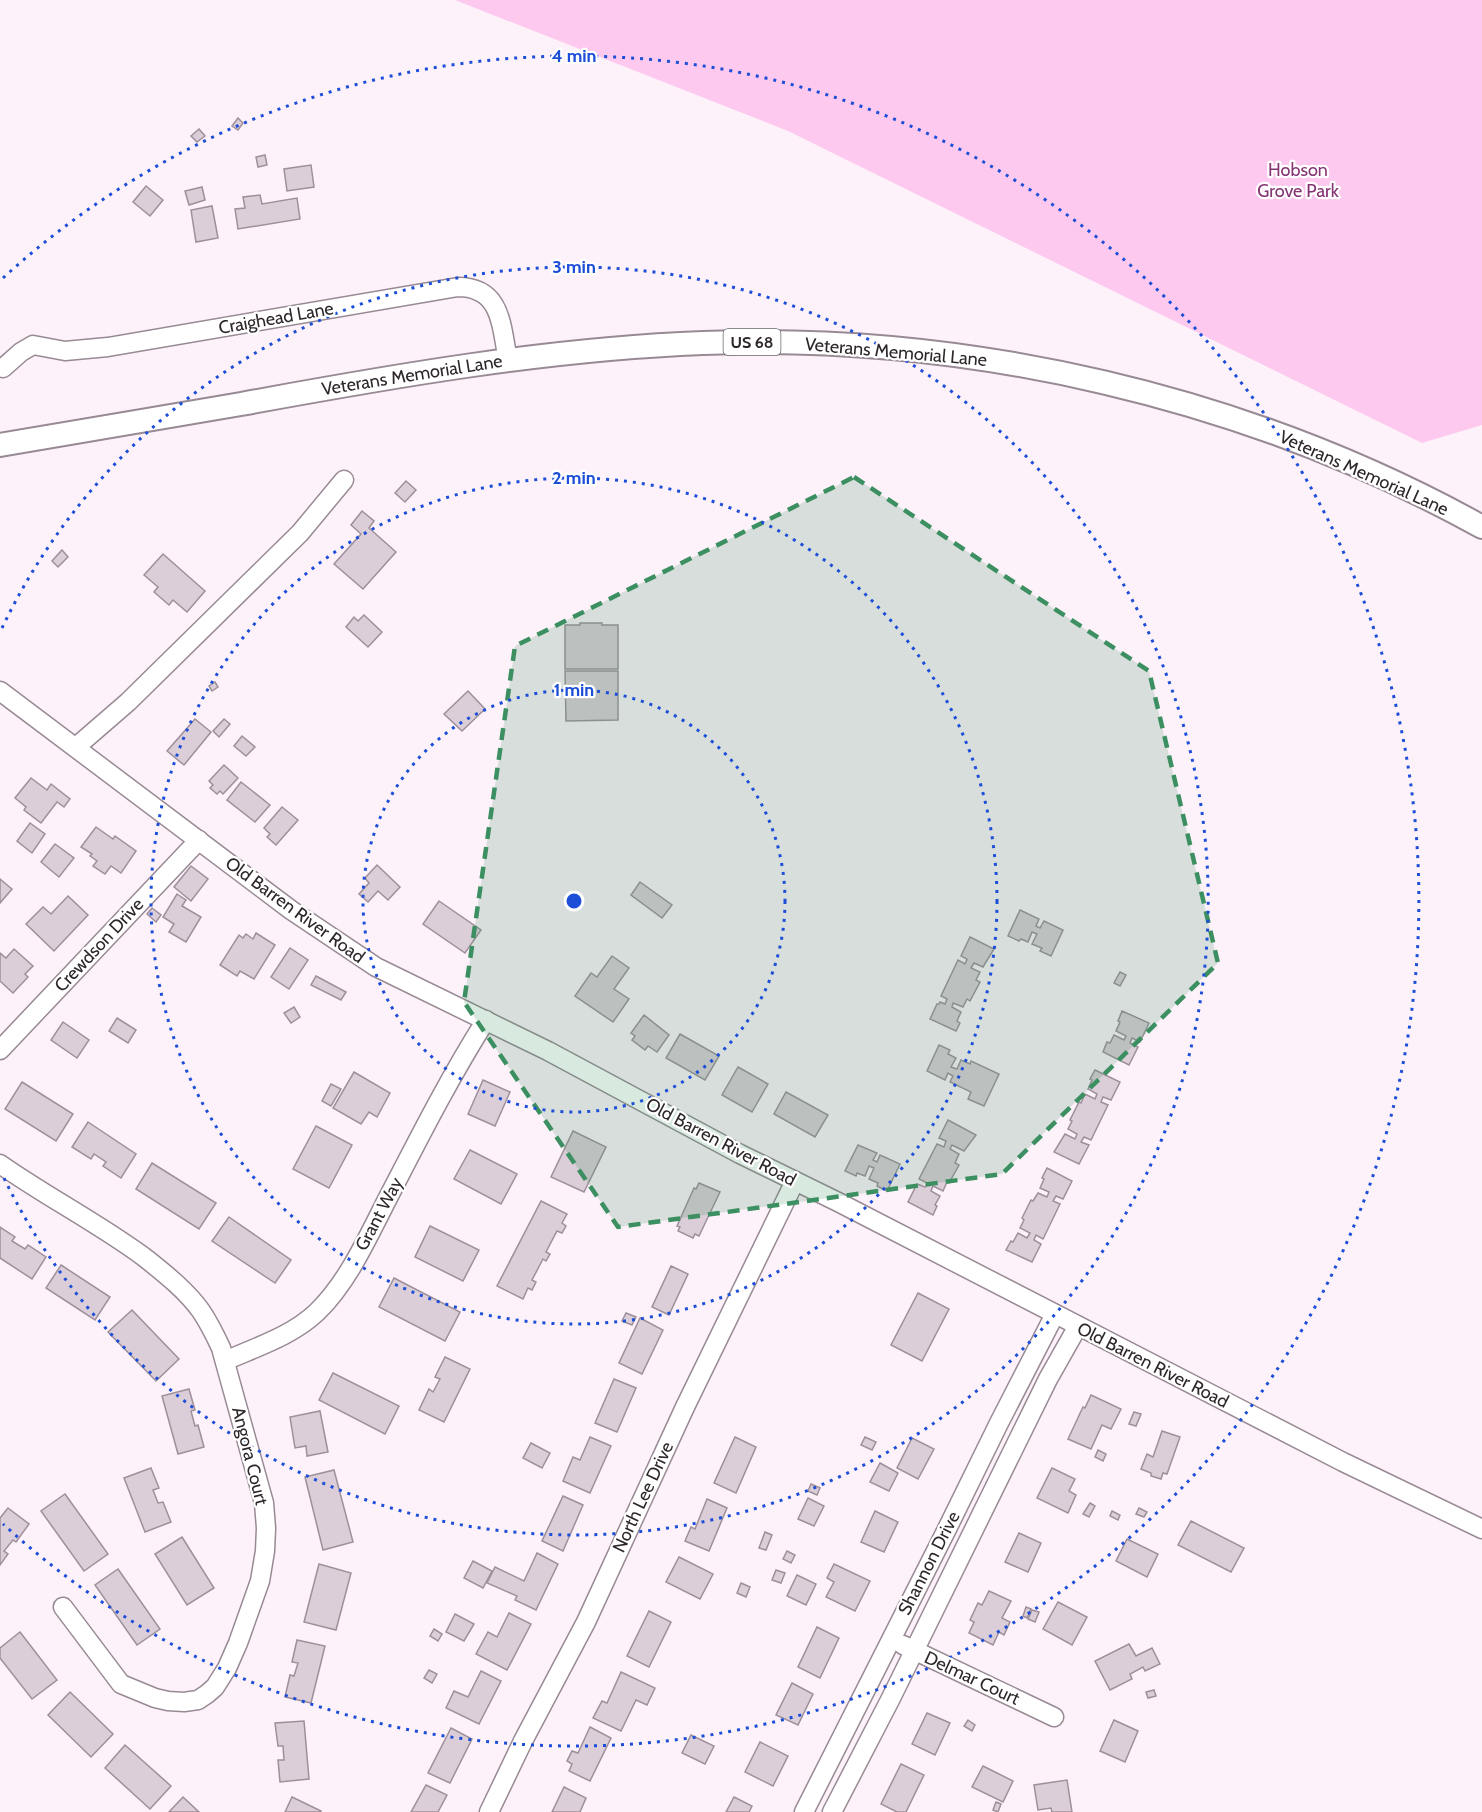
<svg xmlns="http://www.w3.org/2000/svg" width="1482" height="1812" viewBox="0 0 1482 1812" font-family="Cabin,sans-serif">
	<rect width="100%" height="100%" fill="#fef2fa"/>
	<!-- green -->
	<polygon fill="#fec9ef" points="455,0 1482,0 1482,425 1422,443 788,131"/>
	<!-- building -->
	<g fill="#dcced8" stroke="#9e909a" stroke-width="1.5">
		<polygon points="238,118 243,123 238,130 232,126"/>
		<polygon points="199,129 205,136 197,142 191,136"/>
		<polygon points="265,155 267,165 258,167 256,157"/>
		<polygon points="311,165 314,187 287,191 284,169"/>
		<polygon points="146,186 163,200 150,216 133,202"/>
		<polygon points="202,187 205,200 189,205 185,191"/>
		<polygon points="260,195 262,204 297,198 300,219 238,229 235,209 245,208 243,197"/>
		<polygon points="212,206 218,238 196,242 191,210"/>
		<polygon points="406,481 416,490 405,502 395,493"/>
		<polygon points="362,511 374,521 369,528 396,552 363,589 334,564 361,534 351,525"/>
		<polygon points="62,550 68,557 58,567 52,561"/>
		<polygon points="163,554 205,591 187,612 173,600 169,605 154,592 158,587 144,575"/>
		<polygon points="364,615 382,632 368,647 346,627 354,617 358,621"/>
		<polygon points="580,623 602,623 602,625 618,625 618,669 565,669 565,625 580,625"/>
		<polygon points="565,671 618,671 618,720 566,721"/>
		<polygon points="215,682 218,687 212,691 209,686"/>
		<polygon points="468,691 485,709 462,731 444,714"/>
		<polygon points="195,719 211,732 184,765 167,751"/>
		<polygon points="224,719 230,724 219,737 213,731"/>
		<polygon points="242,736 255,747 246,756 234,746"/>
		<polygon points="224,765 238,778 223,794 220,791 217,794 210,788 213,785 209,781"/>
		<polygon points="31,778 47,790 51,784 70,799 64,807 57,802 41,823 24,810 26,807 15,798"/>
		<polygon points="241,782 270,805 255,822 227,800"/>
		<polygon points="282,807 298,820 276,845 267,837 270,834 264,828"/>
		<polygon points="30,823 45,834 32,853 17,841"/>
		<polygon points="96,827 113,839 115,836 136,851 121,873 111,866 105,874 93,866 97,861 90,856 92,854 81,847"/>
		<polygon points="55,844 74,858 59,877 41,862"/>
		<polygon points="377,865 400,887 388,900 378,891 368,902 359,894 369,883 365,878"/>
		<polygon points="191,866 208,879 191,901 174,887"/>
		<polygon points="0,879 12,889 0,903"/>
		<polygon points="640,882 672,905 662,918 631,895"/>
		<polygon points="177,894 186,900 182,906 201,917 186,942 169,932 174,924 163,917"/>
		<polygon points="68,896 88,915 54,951 26,924 43,907 51,914"/>
		<polygon points="439,901 481,930 465,953 423,924"/>
		<polygon points="152,908 161,915 156,922 147,914"/>
		<polygon points="1020,910 1039,919 1036,926 1040,928 1044,921 1063,930 1051,956 1040,951 1042,948 1032,944 1037,934 1032,932 1028,942 1021,939 1019,941 1008,936"/>
		<polygon points="256,933 275,945 254,979 240,971 237,976 220,965 239,935 243,938 246,934 253,939"/>
		<polygon points="970,937 994,949 983,967 974,963 971,968 980,972 976,980 980,982 970,1001 967,999 963,1007 953,1003 952,1007 961,1012 957,1021 960,1023 956,1031 930,1019 937,1004 939,1004 940,1002 945,1004 947,999 941,996 958,960 965,964 967,959 961,956"/>
		<polygon points="290,948 308,960 289,989 271,977"/>
		<polygon points="14,949 33,966 25,974 28,977 13,993 0,981 0,953 6,958"/>
		<polygon points="612,956 629,968 614,989 629,999 613,1022 575,996 591,973 597,977"/>
		<polygon points="1120,972 1126,975 1120,986 1114,983"/>
		<polygon points="316,976 346,992 341,1000 311,985"/>
		<polygon points="294,1007 300,1017 291,1023 284,1013"/>
		<polygon points="1122,1011 1149,1023 1140,1042 1132,1038 1130,1043 1138,1047 1129,1065 1103,1052 1107,1042 1110,1043 1114,1035 1124,1040 1126,1036 1116,1031 1120,1022 1118,1021"/>
		<polygon points="644,1015 669,1035 657,1052 648,1046 645,1050 632,1040 635,1036 631,1033"/>
		<polygon points="117,1018 136,1030 128,1043 109,1031"/>
		<polygon points="63,1022 89,1040 77,1058 51,1040"/>
		<polygon points="680,1034 719,1056 705,1080 666,1058"/>
		<polygon points="939,1045 950,1050 948,1054 956,1058 951,1067 957,1069 961,1060 970,1064 971,1061 999,1074 984,1106 968,1099 971,1092 950,1082 953,1076 948,1073 945,1080 927,1071"/>
		<polygon points="738,1067 768,1084 752,1112 722,1095"/>
		<polygon points="1095,1070 1120,1082 1111,1100 1103,1097 1101,1102 1108,1105 1091,1140 1084,1137 1081,1142 1089,1145 1079,1164 1054,1152 1065,1134 1075,1139 1077,1134 1068,1129 1072,1121 1070,1120 1079,1102 1081,1103 1085,1094 1095,1099 1097,1094 1088,1089 1092,1080 1090,1079"/>
		<polygon points="354,1072 390,1093 377,1117 369,1112 361,1124 333,1108"/>
		<polygon points="483,1080 510,1092 495,1126 468,1114"/>
		<polygon points="22,1082 73,1114 56,1141 5,1109"/>
		<polygon points="331,1084 341,1089 331,1106 322,1101"/>
		<polygon points="786,1092 828,1115 815,1137 774,1114"/>
		<polygon points="948,1120 976,1135 964,1151 952,1145 950,1149 959,1154 955,1163 959,1165 949,1183 947,1182 943,1191 933,1186 931,1191 940,1196 935,1205 937,1206 933,1215 908,1202 917,1184 925,1187 927,1183 919,1179 937,1144 944,1147 946,1141 939,1138"/>
		<polygon points="88,1122 136,1154 121,1178 103,1166 106,1162 94,1154 91,1159 72,1147"/>
		<polygon points="316,1126 352,1145 329,1188 293,1169"/>
		<polygon points="573,1131 606,1147 584,1192 551,1177"/>
		<polygon points="858,1145 877,1153 873,1160 877,1162 880,1155 900,1164 887,1191 877,1186 878,1183 869,1179 874,1168 869,1166 865,1176 857,1173 856,1176 845,1171"/>
		<polygon points="470,1150 517,1174 501,1204 454,1179"/>
		<polygon points="152,1163 216,1203 199,1229 136,1189"/>
		<polygon points="1047,1168 1072,1181 1063,1199 1056,1196 1053,1201 1060,1204 1043,1239 1036,1235 1034,1240 1041,1244 1032,1262 1006,1250 1011,1241 1013,1242 1018,1233 1027,1238 1030,1233 1020,1228 1024,1220 1022,1218 1031,1200 1033,1201 1038,1193 1047,1197 1049,1192 1040,1188 1044,1179 1042,1178"/>
		<polygon points="699,1183 720,1192 699,1236 695,1234 693,1238 678,1231 680,1227 677,1226 694,1188 696,1189"/>
		<polygon points="541,1201 567,1214 562,1223 566,1226 562,1233 557,1231 546,1252 550,1254 546,1261 543,1259 532,1280 536,1282 532,1290 528,1288 523,1299 497,1286"/>
		<polygon points="229,1217 291,1260 275,1283 212,1241"/>
		<polygon points="430,1226 479,1250 463,1281 415,1257"/>
		<polygon points="0,1227 15,1237 12,1241 25,1249 28,1245 46,1257 32,1279 0,1258"/>
		<polygon points="61,1265 110,1297 95,1320 46,1288"/>
		<polygon points="671,1266 688,1274 669,1315 652,1307"/>
		<polygon points="394,1278 460,1312 445,1341 379,1307"/>
		<polygon points="918,1293 949,1309 922,1361 891,1345"/>
		<polygon points="132,1310 179,1359 156,1381 108,1332"/>
		<polygon points="626,1313 636,1317 632,1325 622,1321"/>
		<polygon points="640,1318 663,1330 642,1374 619,1363"/>
		<polygon points="445,1357 470,1369 444,1422 419,1410 429,1389 433,1392 440,1379 435,1377"/>
		<polygon points="333,1373 399,1406 385,1434 319,1400"/>
		<polygon points="614,1379 636,1388 617,1432 595,1423"/>
		<polygon points="189,1389 195,1410 191,1411 195,1426 198,1425 204,1447 178,1454 162,1396"/>
		<polygon points="1091,1395 1121,1409 1111,1429 1102,1425 1091,1449 1068,1439 1083,1407 1085,1408"/>
		<polygon points="320,1411 328,1452 307,1456 306,1446 295,1448 290,1417"/>
		<polygon points="1134,1412 1141,1414 1136,1426 1129,1424"/>
		<polygon points="1162,1431 1180,1437 1167,1474 1163,1473 1161,1479 1151,1476 1151,1473 1141,1469 1147,1454 1153,1457"/>
		<polygon points="590,1437 611,1446 590,1493 563,1481 573,1457 580,1460"/>
		<polygon points="735,1437 756,1447 736,1493 714,1483"/>
		<polygon points="865,1437 876,1442 872,1450 861,1445"/>
		<polygon points="912,1438 934,1449 918,1479 897,1468"/>
		<polygon points="531,1443 550,1453 542,1468 523,1458"/>
		<polygon points="1098,1450 1106,1454 1103,1461 1095,1457"/>
		<polygon points="880,1463 898,1473 889,1491 870,1482"/>
		<polygon points="151,1468 159,1488 153,1490 158,1503 163,1502 171,1522 145,1532 124,1478"/>
		<polygon points="1052,1468 1075,1479 1069,1491 1076,1495 1068,1513 1037,1498"/>
		<polygon points="334,1470 353,1542 323,1550 305,1477"/>
		<polygon points="811,1484 820,1488 817,1495 808,1491"/>
		<polygon points="65,1494 108,1554 84,1571 41,1511"/>
		<polygon points="563,1496 583,1505 563,1551 542,1541"/>
		<polygon points="808,1498 824,1506 814,1526 798,1519"/>
		<polygon points="707,1499 727,1508 709,1551 685,1541 691,1527 695,1529"/>
		<polygon points="1090,1503 1095,1506 1089,1517 1083,1514"/>
		<polygon points="8,1508 29,1524 16,1542 13,1540 4,1551 8,1554 0,1565 0,1518"/>
		<polygon points="1139,1508 1147,1512 1144,1517 1136,1514"/>
		<polygon points="875,1511 898,1522 884,1552 861,1542"/>
		<polygon points="1112,1511 1120,1515 1118,1520 1110,1516"/>
		<polygon points="1191,1521 1244,1548 1231,1572 1178,1545"/>
		<polygon points="765,1532 772,1535 766,1550 759,1548"/>
		<polygon points="1019,1533 1041,1543 1028,1572 1005,1562"/>
		<polygon points="182,1537 214,1588 187,1605 155,1554"/>
		<polygon points="1127,1539 1158,1554 1147,1577 1116,1561"/>
		<polygon points="787,1551 795,1555 791,1563 783,1559"/>
		<polygon points="537,1553 558,1564 536,1610 515,1600 517,1596 487,1583 495,1567 524,1581"/>
		<polygon points="679,1557 713,1574 700,1599 666,1582"/>
		<polygon points="473,1561 492,1571 483,1588 464,1578"/>
		<polygon points="319,1564 351,1573 336,1630 304,1622"/>
		<polygon points="834,1564 870,1581 855,1611 826,1597 834,1582 827,1578"/>
		<polygon points="118,1569 160,1629 137,1645 95,1585"/>
		<polygon points="776,1570 785,1573 781,1583 772,1580"/>
		<polygon points="797,1575 816,1584 806,1605 787,1596"/>
		<polygon points="741,1583 750,1587 746,1597 737,1593"/>
		<polygon points="989,1591 1011,1601 1002,1618 1010,1622 1004,1635 999,1632 993,1645 969,1633 974,1622 970,1620 978,1603 982,1605"/>
		<polygon points="1058,1602 1087,1617 1072,1645 1043,1629"/>
		<polygon points="1026,1607 1031,1609 1027,1618 1023,1616"/>
		<polygon points="1032,1610 1039,1612 1035,1622 1028,1619"/>
		<polygon points="649,1611 671,1622 649,1667 627,1656"/>
		<polygon points="509,1613 531,1624 507,1670 476,1654 488,1632 497,1637"/>
		<polygon points="455,1614 474,1624 464,1641 446,1632"/>
		<polygon points="817,1627 839,1638 820,1678 798,1667"/>
		<polygon points="434,1629 442,1634 438,1641 430,1636"/>
		<polygon points="20,1632 57,1680 32,1699 0,1658 0,1648"/>
		<polygon points="297,1640 325,1646 311,1703 285,1697 290,1675 294,1676 298,1663 292,1662"/>
		<polygon points="1129,1644 1136,1656 1152,1648 1160,1664 1145,1671 1143,1667 1130,1674 1132,1679 1110,1690 1095,1661"/>
		<polygon points="429,1670 437,1674 432,1683 424,1678"/>
		<polygon points="481,1671 501,1681 479,1724 446,1708 454,1691 468,1697"/>
		<polygon points="621,1672 655,1688 647,1705 636,1700 621,1731 593,1718 602,1701 607,1703"/>
		<polygon points="792,1683 813,1694 798,1725 776,1715"/>
		<polygon points="1154,1690 1156,1696 1148,1698 1146,1692"/>
		<polygon points="70,1692 113,1734 91,1757 48,1715"/>
		<polygon points="927,1713 950,1723 935,1755 912,1744"/>
		<polygon points="968,1720 975,1725 972,1731 964,1726"/>
		<polygon points="1114,1720 1138,1731 1125,1762 1100,1751"/>
		<polygon points="304,1721 309,1779 280,1782 278,1760 284,1760 283,1746 278,1746 275,1723"/>
		<polygon points="590,1727 611,1738 590,1781 569,1771 572,1764 567,1761 572,1751 578,1753"/>
		<polygon points="451,1728 472,1739 450,1783 428,1773"/>
		<polygon points="691,1735 714,1746 705,1764 682,1753"/>
		<polygon points="760,1742 788,1756 773,1786 745,1772"/>
		<polygon points="125,1745 171,1786 150,1809 105,1768"/>
		<polygon points="901,1764 924,1775 906,1812 897,1812 881,1804"/>
		<polygon points="983,1766 1013,1781 1003,1802 972,1787"/>
		<polygon points="1067,1780 1072,1812 1052,1812 1051,1808 1038,1810 1034,1785"/>
		<polygon points="426,1785 447,1795 438,1812 411,1812"/>
		<polygon points="564,1787 586,1798 580,1812 552,1812"/>
		<polygon points="183,1797 199,1812 169,1812"/>
		<polygon points="292,1797 321,1811 320,1812 285,1812"/>
		<polygon points="734,1797 752,1806 749,1812 726,1812"/>
		<polygon points="996,1802 1001,1804 998,1812 993,1810"/>
	</g>
	<g fill="none" stroke-linecap="round" stroke-linejoin="round">
		<defs>
			<g id="minor">
				<path d="M3,368L21,352L33,345L65,351L108,347L458,287C502,287 501,326 508,360"/>
				<polyline points="0,691 291,910 376,967 548,1051 740,1154 838,1202 1343,1462 1482,1529"/>
				<polyline points="76,747 128,702 300,533 344,480"/>
				<polyline points="0,1050 199,840"/>
				<path d="M0,1164C47,1197 98,1223 144,1257C164,1273 186,1290 201,1311C209,1323 215,1335 221,1348L264,1503L266,1528L265,1551L260,1581L238,1643L227,1668L215,1687L207,1694L198,1700L184,1702L168,1701L155,1698L121,1684L63,1607"/>
				<path d="M225,1361C256,1347 292,1336 317,1312C350,1280 370,1232 391,1192C421,1134 451,1075 486,1020"/>
				<polyline points="903,1645 1054,1717"/>
				<polyline points="489,1812 523,1741 586,1622 685,1407 795,1181"/>
				<polyline points="804,1812 947,1529 999,1423 1055,1314"/>
				<polyline points="832,1812 891,1698 1048,1379 1078,1326"/>
			</g>
			<path id="major" d="M0,445C80,431 161,418 241,404C393,376 548,349 703,343C969,333 1248,397 1482,527"/>
		</defs>
		<!-- minor casing -->
		<use href="#minor" stroke="#988a94" stroke-width="21"/>
		<!-- major casing -->
		<use href="#major" stroke="#988a94" stroke-width="26"/>
		<!-- minor -->
		<use href="#minor" stroke="#fff" stroke-width="18"/>
		<!-- major -->
		<use href="#major" stroke="#fff" stroke-width="22"/>
	</g>
	<!-- marked area -->
	<path fill="#3b8f61" fill-opacity="0.2" stroke="#3b8f61" stroke-width="4.5" stroke-dasharray="12 8" stroke-linejoin="round" d="M854,477L1149,671L1218,963L1002,1174L618,1227L464,1002L515,646Z"/>
	<!-- distance rings -->
	<g fill="none" stroke="#1d4ed8" stroke-width="3" stroke-dasharray="3 6">
		<circle cx="574" cy="901" r="211"/>
		<circle cx="574" cy="901" r="423"/>
		<path d="M2 628A634 634 0 1 1 2 1174"/>
		<path d="M3 278A845 845 0 1 1 3 1524"/>
	</g>
	<g text-anchor="middle" dominant-baseline="central" stroke-width="4.5" stroke-linejoin="round" paint-order="stroke">
		<!-- shield labels -->
		<rect fill="#fff" stroke="#6c686b" stroke-width="1.5" x="723.5" y="329" width="57" height="26" rx="4.5"/>
		<g font-size="16" font-weight="bold" fill="#2d272b">
			<text x="752" y="342">US 68</text>
		</g>
		<!-- park labels -->
		<g font-size="18" fill="#843373" stroke="#fff">
			<text x="1298" y="170">Hobson<tspan x="1298" dy="21">Grove Park</tspan></text>
		</g>
		<!-- street labels -->
		<g font-size="18" fill="#2d272b" stroke="#fff">
			<text transform="translate(276 318) rotate(-10)">Craighead Lane</text>
			<text transform="translate(896 352) rotate(5)">Veterans Memorial Lane</text>
			<text transform="translate(412 375) rotate(-9)">Veterans Memorial Lane</text>
			<text transform="translate(1364 473) rotate(24)">Veterans Memorial Lane</text>
			<text transform="translate(295 910) rotate(36)">Old Barren River Road</text>
			<text transform="translate(99 945) rotate(-47)">Crewdson Drive</text>
			<text transform="translate(721 1142) rotate(28)">Old Barren River Road</text>
			<text transform="translate(379 1214) rotate(-62)">Grant Way</text>
			<text transform="translate(1153 1365) rotate(27)">Old Barren River Road</text>
			<text transform="translate(250 1456) rotate(76)">Angora Court</text>
			<text transform="translate(643 1497) rotate(-65)">North Lee Drive</text>
			<text transform="translate(929 1563) rotate(-63)">Shannon Drive</text>
			<text transform="translate(972 1678) rotate(25)">Delmar Court</text>
		</g>
	</g>
	<circle cx="574" cy="901" r="9" fill="#1d4ed8" stroke="#fff" stroke-width="3"/>
	<g font-size="18" text-anchor="middle" font-weight="bold" fill="#1d4ed8" stroke="#fff" stroke-width="4.5" stroke-linejoin="round" paint-order="stroke">
		<text x="574" y="62">4 min</text>
		<text x="574" y="273">3 min</text>
		<text x="574" y="484">2 min</text>
		<text x="574" y="696">1 min</text>
	</g>
</svg>
